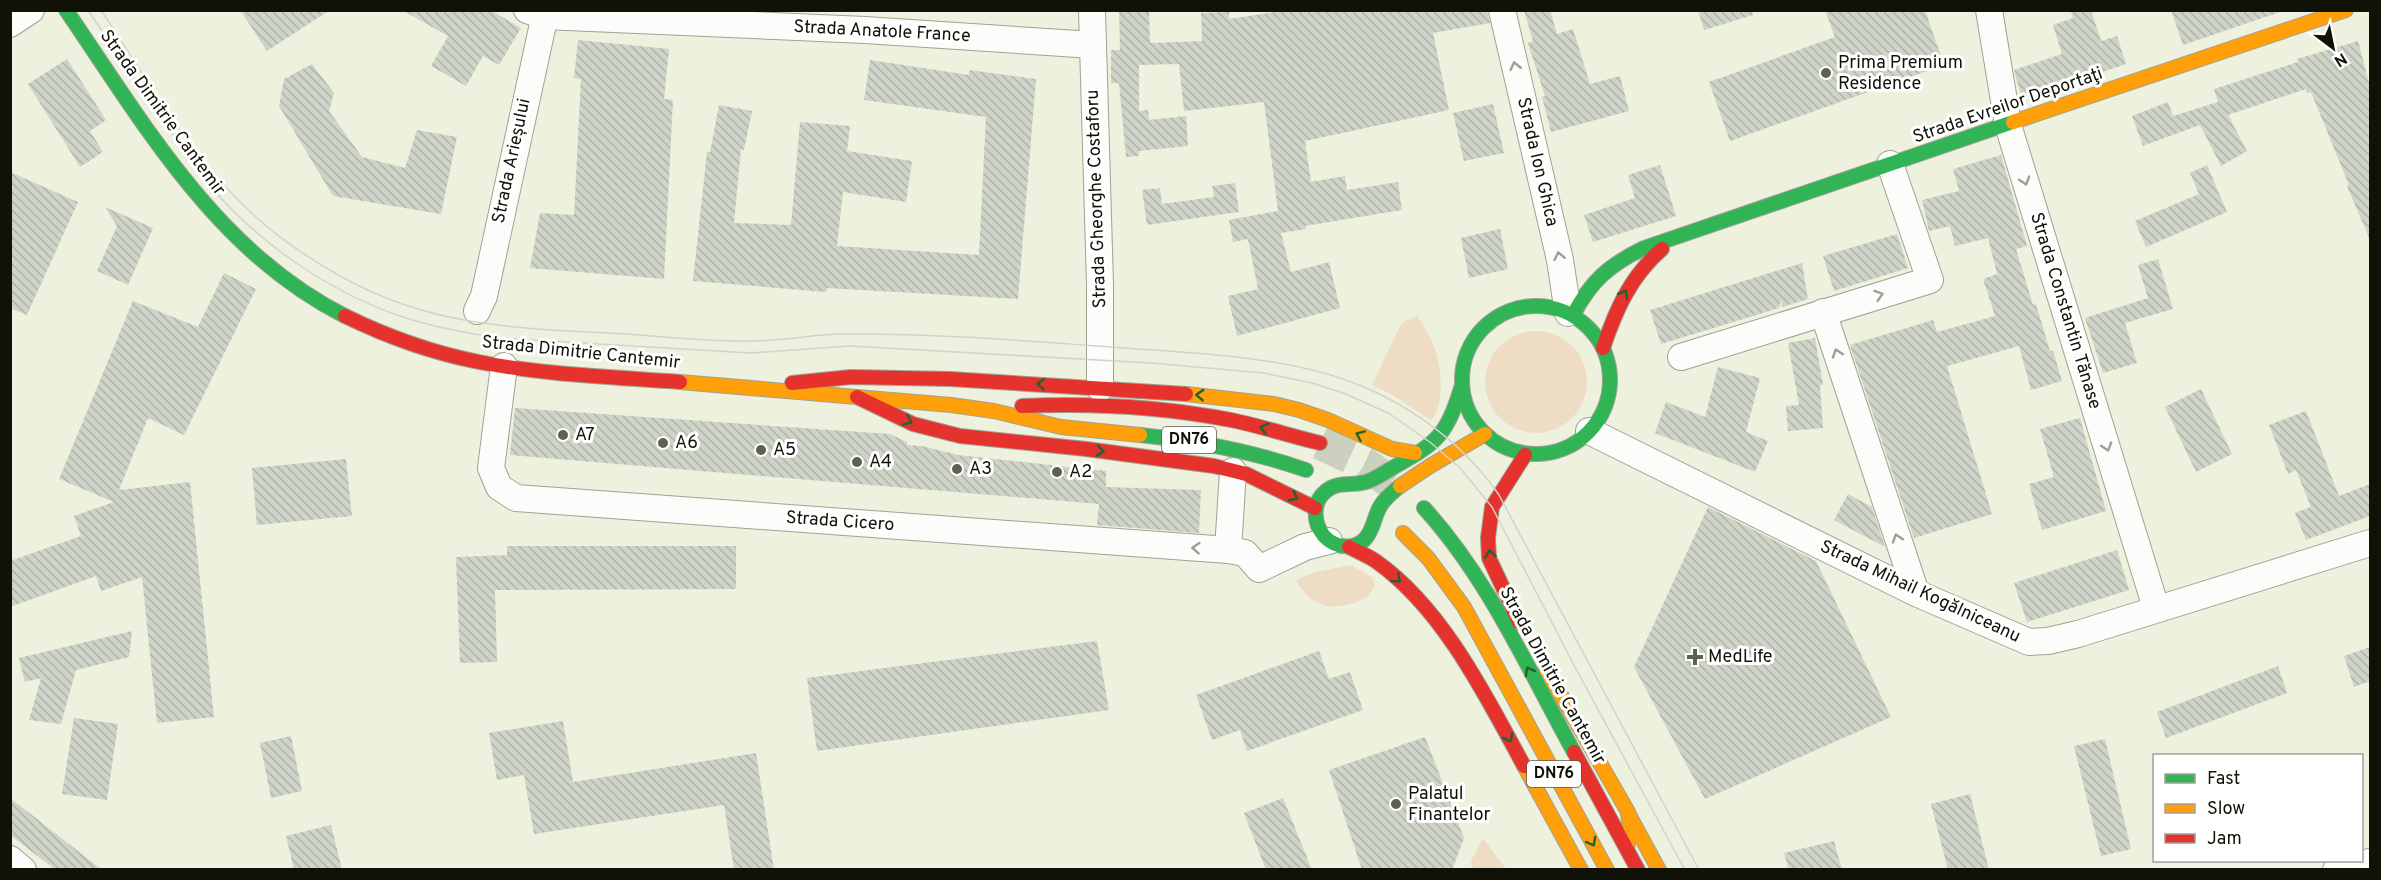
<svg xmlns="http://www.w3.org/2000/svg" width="2381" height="880" viewBox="0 0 2381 880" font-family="Overpass,sans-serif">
	<defs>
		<pattern id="building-back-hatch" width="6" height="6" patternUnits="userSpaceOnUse" patternTransform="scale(1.5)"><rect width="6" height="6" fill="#ced4c7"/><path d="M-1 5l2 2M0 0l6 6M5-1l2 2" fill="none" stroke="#b0b5a9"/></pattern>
	</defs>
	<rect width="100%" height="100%" fill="#edf1de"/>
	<!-- grass -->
	<g fill="#eeddc4">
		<path d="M1417,316C1424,326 1431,337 1435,349C1441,365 1446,410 1430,420L1391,394L1372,385L1400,326L1405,321Z"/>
		<circle cx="1536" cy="382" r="51"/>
		<path d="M1351,565L1373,578L1375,585C1370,597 1365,599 1354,603C1328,612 1309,604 1296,580L1315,572Z"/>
		<polygon points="1483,838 1506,869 1472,869 1471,861"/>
	</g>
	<!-- building -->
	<g fill="url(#building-back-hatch)">
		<polygon points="240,10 330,10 267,51"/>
		<polygon points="402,10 490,10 521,28 499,65 483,56 466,86 431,66 448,36"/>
		<polygon points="1119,10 1149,10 1150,43 1202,41 1201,13 1229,12 1229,19 1288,10 1487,10 1490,23 1433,33 1449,110 1305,141 1311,182 1345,176 1347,190 1398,182 1402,210 1305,226 1306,229 1281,233 1291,272 1329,262 1340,308 1237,336 1228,296 1258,289 1248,239 1233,242 1229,220 1278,211 1264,102 1184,111 1179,64 1139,65 1139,111 1148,110 1149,120 1186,116 1188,146 1139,151 1139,156 1126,157 1119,83 1111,83 1111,50 1120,50"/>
		<polygon points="1524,10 1550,10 1557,34 1573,29 1590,84 1620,76 1629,111 1551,132 1542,97 1545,96 1528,43 1533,41"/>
		<polygon points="1698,10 1752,10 1753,15 1704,30"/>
		<polygon points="1825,10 1925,10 1944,65 1730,141 1709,82 1835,37"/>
		<polygon points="2070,10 2091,10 2101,41 2117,36 2126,64 2022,99 2014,70 2062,54 2053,25 2073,18"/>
		<polygon points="2171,10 2286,10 2183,45"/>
		<polygon points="578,40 669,49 664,99 673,100 664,279 530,268 540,213 574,215 581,79 574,78"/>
		<polygon points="2358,41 2370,86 2370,240 2347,186 2349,185 2311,92 2307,93 2306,89 2228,115 2247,151 2221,166 2200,125 2143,146 2132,116 2168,102 2173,116 2218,102 2214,89 2298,62 2297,59"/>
		<polygon points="67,59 106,120 90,131 103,152 80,167 28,84"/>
		<polygon points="870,60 969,75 969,70 1036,79 1018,299 827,288 826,292 693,281 707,152 710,152 719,105 752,111 744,150 741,149 734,223 791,225 800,122 850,126 847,151 912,161 906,202 843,192 837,246 979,255 986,117 864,100"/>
		<polygon points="312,64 334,93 329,111 362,157 405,168 417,130 457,137 441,214 333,196 279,106 284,79"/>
		<polygon points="1493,104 1504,153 1464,161 1453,113"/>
		<polygon points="2001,155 2027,246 2016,249 2033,305 2036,304 2050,351 2053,351 2062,381 2031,390 2019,346 1947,366 1992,514 1914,538 1850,345 1933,320 1937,332 1995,316 1983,279 1997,274 1988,238 1955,246 1950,226 1929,231 1922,200 1959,191 1953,169"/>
		<polygon points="1660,165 1676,216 1593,242 1584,215 1635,198 1628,175"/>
		<polygon points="2207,165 2227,212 2146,247 2135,221 2199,194 2190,173"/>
		<polygon points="10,172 78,202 27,315 10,308"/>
		<polygon points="1235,183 1239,212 1147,225 1142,190 1160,188 1162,204 1214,197 1212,186"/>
		<polygon points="105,207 153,228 128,285 97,271 117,226"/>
		<polygon points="1500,229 1508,269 1469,278 1461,238"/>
		<polygon points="1897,234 1908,268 1834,291 1823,256"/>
		<polygon points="2158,259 2173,309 2125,323 2137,363 2103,373 2085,318 2148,298 2138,265"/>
		<polygon points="1802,263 1808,299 1782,307 1781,300 1779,308 1661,344 1650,310"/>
		<polygon points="224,273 256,289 184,435 148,418 119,490 190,482 214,717 157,723 142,577 101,591 96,576 10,607 10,561 81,536 74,516 114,502 59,479 133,301 198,327"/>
		<polygon points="1815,338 1823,385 1820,385 1823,428 1788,431 1786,406 1799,405 1788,343"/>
		<polygon points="1718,367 1760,378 1746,432 1768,441 1755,472 1655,433 1666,402 1705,417"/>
		<polygon points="2201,389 2232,454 2196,472 2165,407"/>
		<polygon points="515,408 890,434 907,442 907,445 922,446 958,455 1106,471 1106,487 1201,490 1199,533 1097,525 1099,504 510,455"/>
		<polygon points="2306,411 2339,496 2370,484 2370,516 2306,540 2295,513 2311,507 2296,470 2288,474 2269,425"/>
		<polygon points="2080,418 2106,511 2042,530 2029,484 2054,477 2040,429"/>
		<polygon points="346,459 352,516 257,525 252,468"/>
		<polygon points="1848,494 1872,507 1885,547 1834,520"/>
		<polygon points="1708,507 1816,561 1891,717 1705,799 1634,667"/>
		<polygon points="507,546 736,546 736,589 495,590 497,662 460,663 456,557 507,555"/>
		<polygon points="2117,550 2129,590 2027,622 2014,583"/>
		<polygon points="132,631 129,657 76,670 61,724 29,720 41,678 25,682 19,658"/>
		<polygon points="1097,641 1109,710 817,751 807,678"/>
		<polygon points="2370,647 2370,681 2354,687 2344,656"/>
		<polygon points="1319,651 1329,679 1350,672 1363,710 1247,751 1240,730 1212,740 1196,695"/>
		<polygon points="2278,666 2287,693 2166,738 2157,712"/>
		<polygon points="74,718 118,724 107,800 62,794"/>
		<polygon points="563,721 573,782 756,753 774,870 734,870 724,805 534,834 524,775 497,780 489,733"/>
		<polygon points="291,736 302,791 271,798 260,743"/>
		<polygon points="1425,737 1464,838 1452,870 1362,870 1329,770"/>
		<polygon points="2105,739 2131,849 2101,856 2074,746"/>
		<polygon points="1970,794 1989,870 1948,870 1931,804"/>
		<polygon points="10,798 32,815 102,870 56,870 10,835"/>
		<polygon points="1283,798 1312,870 1266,870 1244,813"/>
		<polygon points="331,825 342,870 294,870 286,836"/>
		<polygon points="1834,841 1842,870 1789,870 1784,853"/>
	</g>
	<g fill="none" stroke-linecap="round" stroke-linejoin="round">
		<!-- primary-tunnel -->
		<polyline stroke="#ccd0be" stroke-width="33" stroke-dasharray="33 16" stroke-linecap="butt" points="1320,443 1365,464 1401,490"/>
		<defs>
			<g id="street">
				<polyline points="527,10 544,16 865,30 1093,45"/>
				<polyline points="1092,10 1100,285 1100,388"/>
				<polyline points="1502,10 1560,260 1568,313"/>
				<polyline points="1989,10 2008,125 2156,608"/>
				<polyline points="10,24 31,10"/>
				<polyline points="477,311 484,296 546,10"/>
				<polyline points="1823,312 1916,593"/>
				<polyline points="1681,357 1930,280 1890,164"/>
				<polyline points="504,366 491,468 499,487 516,498 1228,550 1245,553 1259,569 1305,547 1329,541"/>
				<polyline points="1589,431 1916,593 2029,642 2048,641 2078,634 2370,543"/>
				<polyline points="1228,550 1233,471"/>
				<polyline points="10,859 23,870"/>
				<polyline points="2336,870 2370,862"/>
			</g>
			<g id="fast">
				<path d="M66,10C144,124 217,252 345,316"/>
				<circle cx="1536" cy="380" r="74"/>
				<path d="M1573,315C1591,281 1609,265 1644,248L2013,122"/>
				<path d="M1140,435C1197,441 1252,451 1306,470"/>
				<path d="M1400,486C1393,492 1386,497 1381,505C1375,514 1374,526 1368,535C1358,551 1336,549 1324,536C1313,523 1312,502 1326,491C1338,481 1352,486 1366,482C1376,479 1385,472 1394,467C1439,442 1447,434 1462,385"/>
				<path d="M1424,508C1488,578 1528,669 1574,752"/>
			</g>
			<g id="slow">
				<polyline points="2013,122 2346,10"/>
				<polyline points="680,382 951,405 994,411 1061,427 1140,435"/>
				<polyline points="1186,394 1274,404 1299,410 1328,420 1392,449 1415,453"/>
				<polyline points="1400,486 1430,466 1485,434"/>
				<polyline points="1403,533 1428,558 1464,607 1607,870"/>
				<polyline points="1546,669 1628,812 1630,828 1627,849"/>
				<polyline points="1524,766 1581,870"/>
				<polyline points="1628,813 1659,870"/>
			</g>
			<g id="jam">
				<path d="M345,316C388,337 433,353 479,362C545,375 613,377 680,382"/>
				<path d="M1603,348C1616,309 1631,276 1662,249"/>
				<polyline points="792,383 851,377 950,379 1186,394"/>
				<polyline points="857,397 913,424 960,436 1086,449 1214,466 1246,474 1315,508"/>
				<path d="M1022,406C1092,403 1163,407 1231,420C1261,426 1290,436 1320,443"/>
				<path d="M1349,547C1358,552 1369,556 1377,562C1443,609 1486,696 1524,766"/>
				<polyline points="1519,622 1489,558 1488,538 1492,507 1525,455"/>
				<polyline points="1574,752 1638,870"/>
			</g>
		</defs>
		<!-- street casing -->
		<use href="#street" stroke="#a0a294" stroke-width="28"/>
		<!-- fast casing -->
		<use href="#fast" stroke="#a0a294" stroke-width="16"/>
		<!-- slow casing -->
		<use href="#slow" stroke="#a0a294" stroke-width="16"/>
		<!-- jam casing -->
		<use href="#jam" stroke="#a0a294" stroke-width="16"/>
		<!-- street -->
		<use href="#street" stroke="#fcfdfa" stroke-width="26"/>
		<!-- fast -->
		<use href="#fast" stroke="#30b455" stroke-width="14"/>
		<!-- slow -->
		<use href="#slow" stroke="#ff9f0a" stroke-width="14"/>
		<!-- jam -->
		<use href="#jam" stroke="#e5322d" stroke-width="14"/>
		<!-- tram -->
		<g stroke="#d2d3cd" stroke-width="1.5">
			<path d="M88,10C112,46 136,81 161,116C177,140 192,165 211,187C260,244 327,290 397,315C431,327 465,333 500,338L750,353L850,346L1151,363L1264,373L1312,383L1346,394L1390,414L1431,443L1460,468L1492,507L1576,669L1685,870"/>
			<path d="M101,10C140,69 177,132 224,185C257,222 298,253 342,277C435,329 523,328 626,334C668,337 710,342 752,341C781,341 810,335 839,334C934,333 1029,341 1123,348C1193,353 1277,356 1343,379C1404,400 1462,441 1499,495L1699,870"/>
		</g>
	</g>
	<!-- one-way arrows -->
	<defs><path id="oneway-chevron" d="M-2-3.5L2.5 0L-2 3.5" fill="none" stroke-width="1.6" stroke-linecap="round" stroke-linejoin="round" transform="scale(1.5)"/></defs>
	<g stroke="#9e9f99">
		<use href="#oneway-chevron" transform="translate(1515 66) rotate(-103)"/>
		<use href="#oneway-chevron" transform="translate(2025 181) rotate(73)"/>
		<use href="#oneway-chevron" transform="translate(1559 256) rotate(-102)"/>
		<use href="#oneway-chevron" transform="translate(1879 295) rotate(-17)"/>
		<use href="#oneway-chevron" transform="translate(1837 353) rotate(-108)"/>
		<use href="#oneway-chevron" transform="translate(2107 447) rotate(73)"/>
		<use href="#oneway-chevron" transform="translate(1897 538) rotate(-108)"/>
		<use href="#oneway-chevron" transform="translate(1196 548) rotate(-176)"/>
	</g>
	<g stroke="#20632e">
		<use href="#oneway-chevron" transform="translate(1624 294) rotate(-61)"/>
		<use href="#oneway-chevron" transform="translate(1041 384) rotate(-177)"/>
		<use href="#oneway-chevron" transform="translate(1200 395) rotate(-177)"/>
		<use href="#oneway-chevron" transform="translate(908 421) rotate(24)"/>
		<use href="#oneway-chevron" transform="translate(1264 428) rotate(-166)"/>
		<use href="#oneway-chevron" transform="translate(1360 435) rotate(-156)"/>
		<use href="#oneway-chevron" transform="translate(1100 451) rotate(7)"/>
		<use href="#oneway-chevron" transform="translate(1294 497) rotate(28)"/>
		<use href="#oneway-chevron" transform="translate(1490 554) rotate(-99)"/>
		<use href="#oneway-chevron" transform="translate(1397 579) rotate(40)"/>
		<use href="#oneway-chevron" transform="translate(1529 671) rotate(-119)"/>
		<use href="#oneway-chevron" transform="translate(1509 738) rotate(62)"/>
		<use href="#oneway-chevron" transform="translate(1592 842) rotate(61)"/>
	</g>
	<!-- markers -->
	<g fill="#5e6052" stroke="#fff" stroke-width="2">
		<circle cx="1826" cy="73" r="6"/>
		<circle cx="563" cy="435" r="6"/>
		<circle cx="663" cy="443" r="6"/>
		<circle cx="761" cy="450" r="6"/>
		<circle cx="857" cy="462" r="6"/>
		<circle cx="957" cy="469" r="6"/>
		<circle cx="1057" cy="472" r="6"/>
		<path d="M1692 648h6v6h6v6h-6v6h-6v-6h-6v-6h6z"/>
		<circle cx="1396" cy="804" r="6"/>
	</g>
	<g text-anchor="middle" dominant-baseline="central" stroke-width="6" stroke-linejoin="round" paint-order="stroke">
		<!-- shield labels -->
		<g fill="#fff" stroke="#585951" stroke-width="1.5">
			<rect x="1162" y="427" width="54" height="26" rx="4.5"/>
			<rect x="1527" y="761" width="54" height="26" rx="4.5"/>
		</g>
		<g font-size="16" font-weight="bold" fill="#111207">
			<text x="1189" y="440">DN76</text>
			<text x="1554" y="774">DN76</text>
		</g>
		<!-- street labels -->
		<g font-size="18" fill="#111207" stroke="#fff">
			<text transform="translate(882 32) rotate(3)">Strada Anatole France</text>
			<text transform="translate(2008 106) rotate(-19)">Strada Evreilor Deportaţi</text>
			<text transform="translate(162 113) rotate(54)">Strada Dimitrie Cantemir</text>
			<text transform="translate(512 161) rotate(-78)">Strada Arieșului</text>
			<text transform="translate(1537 162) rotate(77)">Strada Ion Ghica</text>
			<text transform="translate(1097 199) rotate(-92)">Strada Gheorghe Costaforu</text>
			<text transform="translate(2065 311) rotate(73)">Strada Constantin Tănase</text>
			<text transform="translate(581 353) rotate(6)">Strada Dimitrie Cantemir</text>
			<text transform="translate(840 522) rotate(4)">Strada Cicero</text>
			<text transform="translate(1920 592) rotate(25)">Strada Mihail Kogălniceanu</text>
			<text transform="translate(1552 676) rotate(61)">Strada Dimitrie Cantemir</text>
		</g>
		<!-- poi labels -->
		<g font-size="18" fill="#111207" stroke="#fff" text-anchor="start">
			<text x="1838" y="63">Prima Premium<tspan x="1838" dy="21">Residence</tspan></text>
			<text x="575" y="435">A7</text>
			<text x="675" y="443">A6</text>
			<text x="773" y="450">A5</text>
			<text x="869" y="462">A4</text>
			<text x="969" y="469">A3</text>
			<text x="1069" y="472">A2</text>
			<text x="1708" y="657">MedLife</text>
			<text x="1408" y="794">Palatul<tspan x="1408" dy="21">Finantelor</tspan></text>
		</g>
	</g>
	<!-- border -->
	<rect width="2381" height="880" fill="none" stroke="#111207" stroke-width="24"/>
	<!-- legend -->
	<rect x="2153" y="754" width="210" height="108" fill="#ffffff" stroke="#a0a09c" stroke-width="1.5"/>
	<rect x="2165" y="774" width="30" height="9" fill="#30b455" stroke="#a0a09c" stroke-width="1.5"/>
	<text x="2207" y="784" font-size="18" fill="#111207">Fast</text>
	<rect x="2165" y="804" width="30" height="9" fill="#ff9f0a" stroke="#a0a09c" stroke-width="1.5"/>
	<text x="2207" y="814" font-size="18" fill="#111207">Slow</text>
	<rect x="2165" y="834" width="30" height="9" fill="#e5322d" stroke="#a0a09c" stroke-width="1.5"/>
	<text x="2207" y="844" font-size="18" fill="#111207">Jam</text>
	<!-- north arrow -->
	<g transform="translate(2333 48) rotate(148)" stroke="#ffffff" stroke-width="4.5" paint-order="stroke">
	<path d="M0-4.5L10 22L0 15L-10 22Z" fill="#111207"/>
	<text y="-9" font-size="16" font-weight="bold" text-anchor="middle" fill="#111207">N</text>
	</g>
</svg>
